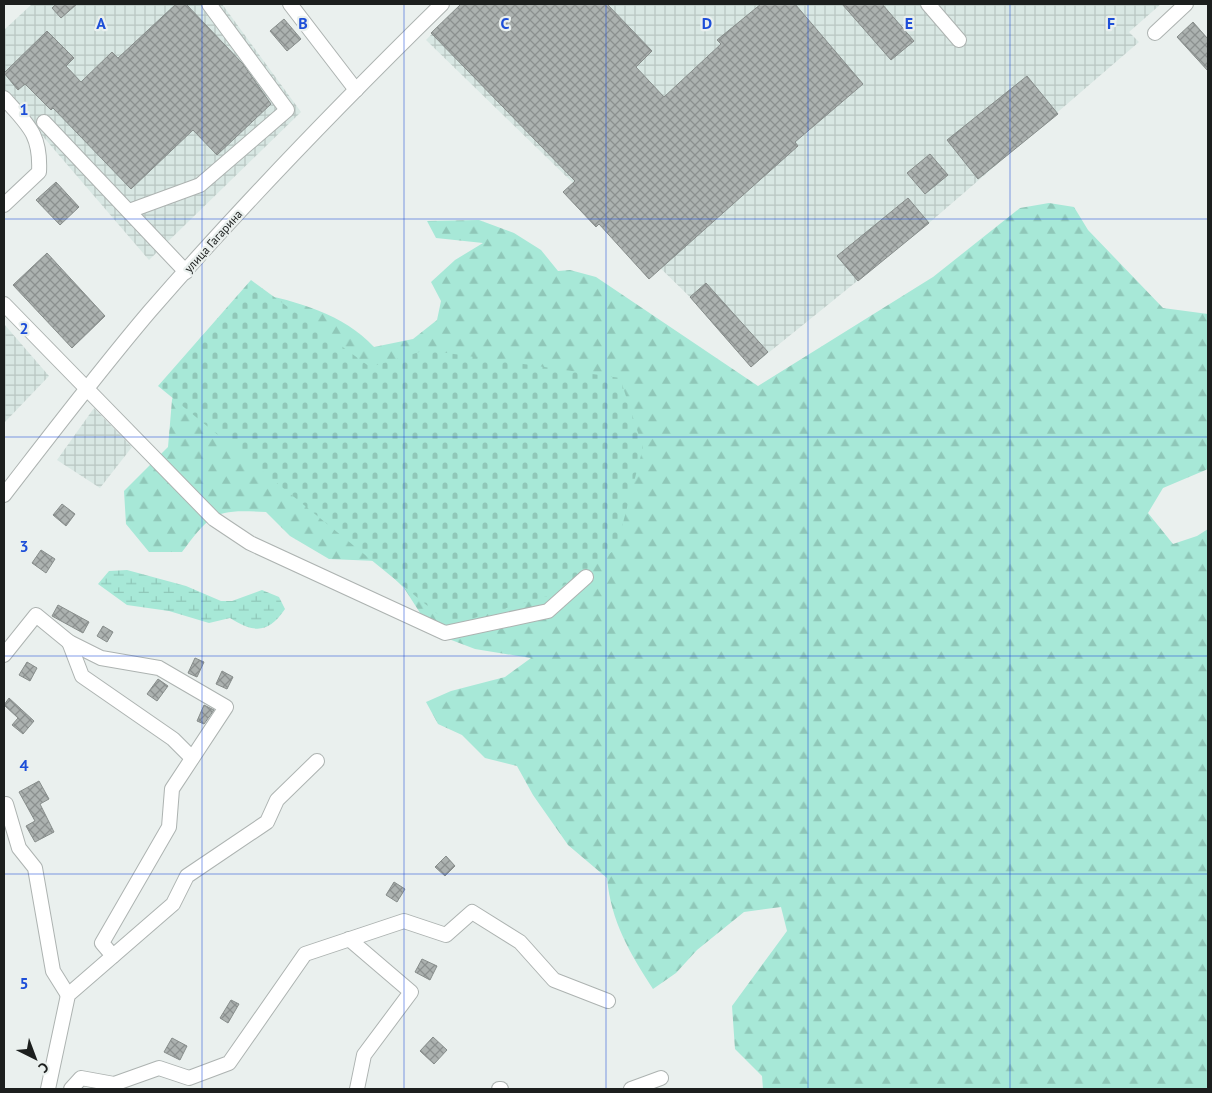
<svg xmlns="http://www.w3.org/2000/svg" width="1212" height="1093" viewBox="0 0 1212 1093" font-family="'PT Sans',sans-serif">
	<defs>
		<pattern id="industrial-grid" width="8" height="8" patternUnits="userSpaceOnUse" patternTransform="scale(1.25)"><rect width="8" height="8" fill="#d8e7e3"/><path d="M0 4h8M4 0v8" fill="none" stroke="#b9c6c2"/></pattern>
		<pattern id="forest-firs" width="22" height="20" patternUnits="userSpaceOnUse" patternTransform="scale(1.25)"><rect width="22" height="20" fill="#a7e8d7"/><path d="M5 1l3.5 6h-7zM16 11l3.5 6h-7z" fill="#8fc7b8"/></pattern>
		<pattern id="wetland-marsh" width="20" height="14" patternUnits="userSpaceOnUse" patternTransform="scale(1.25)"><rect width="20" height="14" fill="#a7e8d7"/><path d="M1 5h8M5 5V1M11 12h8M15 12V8" fill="none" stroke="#8fc7b8"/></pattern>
		<pattern id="cemetery-stones" width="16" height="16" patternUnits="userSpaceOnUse" patternTransform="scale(1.25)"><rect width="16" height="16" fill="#a7e8d7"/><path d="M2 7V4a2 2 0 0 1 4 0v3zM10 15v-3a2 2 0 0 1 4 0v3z" fill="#8fc7b8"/></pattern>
		<pattern id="building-cross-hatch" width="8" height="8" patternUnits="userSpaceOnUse" patternTransform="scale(1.25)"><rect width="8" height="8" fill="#acb2b0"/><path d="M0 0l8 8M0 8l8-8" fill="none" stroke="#8b908f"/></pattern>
	</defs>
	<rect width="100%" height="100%" fill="#eaf0ee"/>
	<!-- industrial -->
	<g fill="url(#industrial-grid)">
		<polygon points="32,4 222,4 301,112 149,260 4,91 4,30"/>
		<polygon points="461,4 1161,4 1129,32 1139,42 929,223 751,367 690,297 426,40"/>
		<polygon points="4,324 49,376 4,423"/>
		<polygon points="94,408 132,447 100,488 57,460"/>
	</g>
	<!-- forest -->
	<path fill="url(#forest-firs)" d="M1049,203L1074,207L1088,230L1163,308L1208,314V469L1163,488L1148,513L1173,544L1197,536L1208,529V1089H763L762,1076L735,1049L732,1006L787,931L781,907L744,912L697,950L676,973L653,989C630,953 611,922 607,878L568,845L533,795L517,766L485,758L462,735L438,724L426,702L451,691L505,677L531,658L475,649L433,633L404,588L377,561L329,559L290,536L266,512C215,509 212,512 182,552H149L126,524L124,491L168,447L172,400L180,365L201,337L235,306L247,291C292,300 342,312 374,347L413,339L437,320L441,301L431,282L455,260L483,243L436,238L427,221L479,220L514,233L541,250L558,271L570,270L596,277L758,386L933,277L1020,208Z"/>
	<!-- wetland -->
	<path fill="url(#wetland-marsh)" d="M127,570L186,586L221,601H232L262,590L279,597L285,609C268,634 254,633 230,618L209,623L169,611L127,605L98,584L109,571Z"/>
	<!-- cemetery -->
	<polygon fill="url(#cemetery-stones)" points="251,280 370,367 426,350 620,378 643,448 616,549 550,595 451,625 158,386"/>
	<!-- building -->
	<g fill="url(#building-cross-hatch)" stroke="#878d8b">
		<polygon points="56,4 77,4 61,18 52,8"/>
		<polygon points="176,4 186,4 243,64 271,104 217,155 193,130 131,189 53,108 51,110 25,84 18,90 4,73 47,31 74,58 66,66 81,82 112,52 118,58"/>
		<polygon points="461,4 607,4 652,51 636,67 664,97 721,44 717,40 761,4 795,4 863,84 795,142 798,146 649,279 599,224 596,227 563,192 575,181 431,33"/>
		<polygon points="842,4 882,4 914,41 891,60"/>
		<polygon points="284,19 301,39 287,51 270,31"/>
		<polygon points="1193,22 1208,39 1208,71 1177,37"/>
		<polygon points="1027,76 1058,114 978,179 947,140"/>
		<polygon points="930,154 948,175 925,194 907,173"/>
		<polygon points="56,182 79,207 60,225 36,200"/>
		<polygon points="908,198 929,223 858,281 837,256"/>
		<polygon points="47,253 105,316 72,348 13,285"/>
		<polygon points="706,283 768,352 751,367 690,297"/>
		<polygon points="62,504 75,514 66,526 53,515"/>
		<polygon points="41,550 55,559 46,573 32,563"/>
		<polygon points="58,605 89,622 83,633 52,616"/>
		<polygon points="103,626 113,632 107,642 97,636"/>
		<polygon points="195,658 204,662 197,677 188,673"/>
		<polygon points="27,662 37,668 30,681 19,675"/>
		<polygon points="222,671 233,677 227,689 216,684"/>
		<polygon points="158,679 168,686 157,701 147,694"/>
		<polygon points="9,698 34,721 23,734 12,725 18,718 4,705"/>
		<polygon points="204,705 214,710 204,724 197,721"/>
		<polygon points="39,781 49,799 40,804 54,832 35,842 26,826 35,821 19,792"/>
		<polygon points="446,856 455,866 445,876 435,867"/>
		<polygon points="394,882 405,889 397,902 386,895"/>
		<polygon points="422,959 437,966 430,980 415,972"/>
		<polygon points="231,1000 239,1004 228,1023 220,1018"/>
		<polygon points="433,1037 447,1050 434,1064 420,1051"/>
		<polygon points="172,1038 187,1046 180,1060 164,1052"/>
	</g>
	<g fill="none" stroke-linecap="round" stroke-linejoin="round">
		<defs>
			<g id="minor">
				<polyline points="290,4 356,90"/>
				<polyline points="928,4 959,40"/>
				<polyline points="1155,33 1186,4"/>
				<path d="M4,98C28,125 41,134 39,172L4,205"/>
				<polyline points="44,122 186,272"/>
				<polyline points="129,211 200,185 287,110 209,4"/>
				<polyline points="4,304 214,519 250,543 445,633 548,611 586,577"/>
				<path d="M4,495C52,433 99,371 150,311C243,204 341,103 442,4"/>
				<polyline points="69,642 82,676 173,739 192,758"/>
				<polyline points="4,655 36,615 69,642 101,658 159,668 226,707 172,789 169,827 102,943 113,956"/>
				<polyline points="6,804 19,848 35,868 53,971 68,995"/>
				<polyline points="349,939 411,992 364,1055 357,1089"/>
				<polyline points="48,1089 68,995 173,904 187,876 267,822 277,800 317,761"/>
				<polyline points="71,1089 81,1078 114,1084 159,1068 189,1078 229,1063 305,954 404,921 446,935 472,912 520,942 554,980 608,1001"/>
				<polyline points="499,1089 501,1089"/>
				<polyline points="631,1089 661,1078"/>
			</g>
		</defs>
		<!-- minor casing -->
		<use href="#minor" stroke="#adb3b1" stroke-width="16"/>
		<!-- minor -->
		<use href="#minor" stroke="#fff" stroke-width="14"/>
	</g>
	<!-- grid -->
	<path fill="none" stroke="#1d4ed8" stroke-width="1" stroke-opacity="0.55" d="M202,4V1089M404,4V1089M606,4V1089M808,4V1089M1010,4V1089M4,219H1208M4,437H1208M4,656H1208M4,874H1208"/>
	<g text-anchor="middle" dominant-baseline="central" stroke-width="4.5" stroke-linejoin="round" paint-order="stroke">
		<!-- street labels -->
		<g font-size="12" fill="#1c1f1e" stroke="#eaf0ee">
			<text transform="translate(213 241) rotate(-48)">улица Гагарина</text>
		</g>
	</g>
	<g font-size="16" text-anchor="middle" font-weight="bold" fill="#1d4ed8" stroke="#eaf0ee" stroke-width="4.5" stroke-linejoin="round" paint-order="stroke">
		<text x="101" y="29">A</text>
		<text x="303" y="29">B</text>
		<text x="505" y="29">C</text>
		<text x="707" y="29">D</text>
		<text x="909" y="29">E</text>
		<text x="1111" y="29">F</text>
		<text x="24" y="115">1</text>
		<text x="24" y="334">2</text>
		<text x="24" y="552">3</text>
		<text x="24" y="771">4</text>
		<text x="24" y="989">5</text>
	</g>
	<!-- border -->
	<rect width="1212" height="1093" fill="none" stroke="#1c1f1e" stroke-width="10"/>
	<!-- north arrow -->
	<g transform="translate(35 1058) rotate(138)" stroke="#eaf0ee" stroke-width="4" paint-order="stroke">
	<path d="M0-4L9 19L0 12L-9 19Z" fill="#1c1f1e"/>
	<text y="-8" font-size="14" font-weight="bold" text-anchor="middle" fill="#1c1f1e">С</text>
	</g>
</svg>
